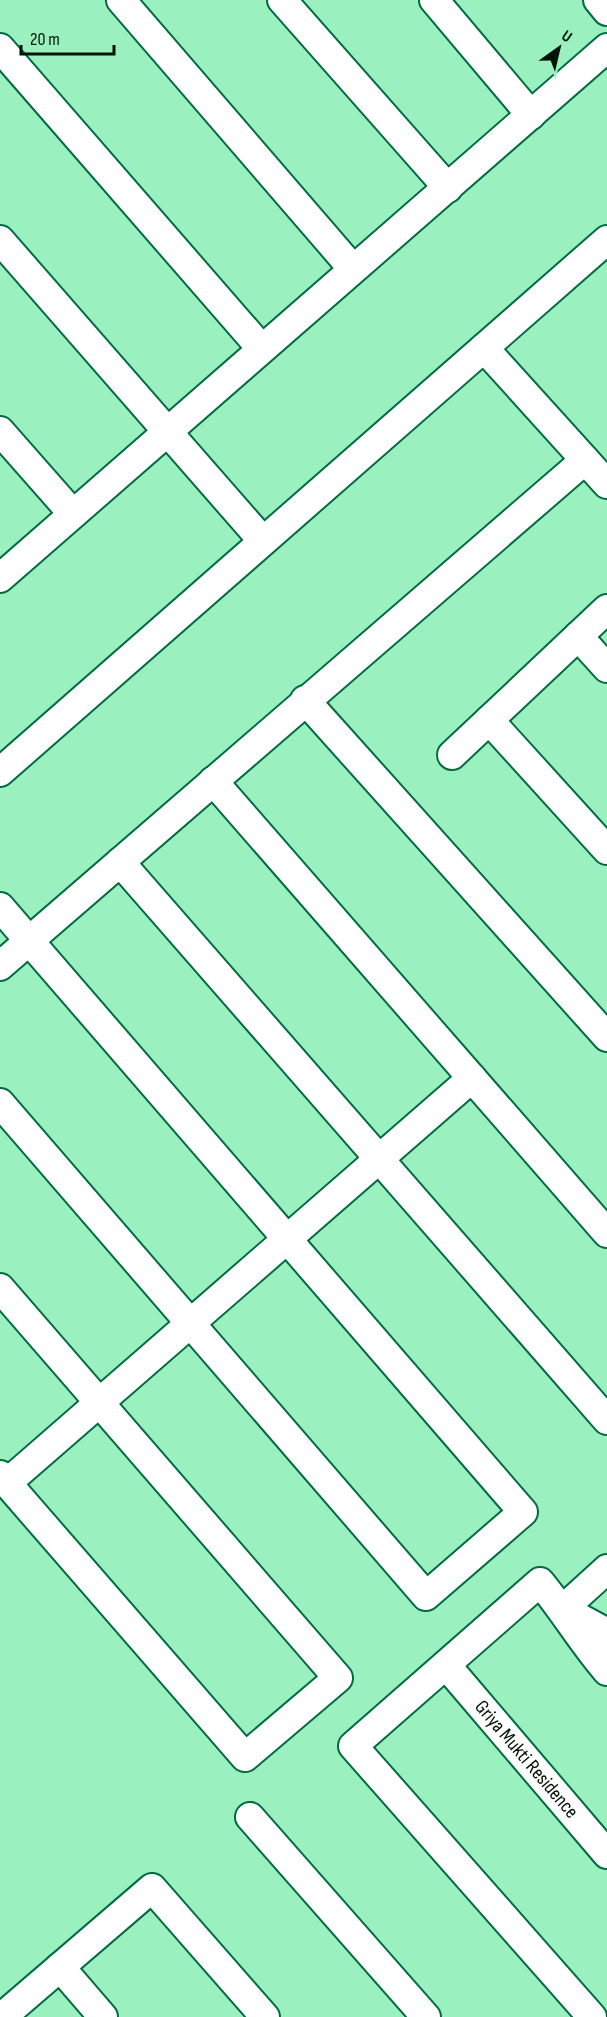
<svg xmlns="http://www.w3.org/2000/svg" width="607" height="2017" viewBox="0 0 607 2017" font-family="'Sofia Sans Condensed',sans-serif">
	<rect width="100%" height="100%" fill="#9af0be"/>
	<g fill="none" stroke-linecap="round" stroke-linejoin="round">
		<defs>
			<g id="minor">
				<polyline points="121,0 353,269"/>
				<polyline points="282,0 448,188"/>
				<polyline points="434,0 531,115"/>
				<polyline points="598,0 607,11"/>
				<polyline points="0,48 261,348"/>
				<polyline points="0,240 263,541"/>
				<polyline points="484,348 607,484"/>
				<polyline points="0,431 73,514"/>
				<polyline points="0,578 607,48"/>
				<polyline points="578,636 607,668"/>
				<polyline points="305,700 607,1037"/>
				<polyline points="489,720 607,850"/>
				<polyline points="452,755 607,609"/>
				<polyline points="0,772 607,240"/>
				<polyline points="213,781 607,1233"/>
				<polyline points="120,862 607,1420"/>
				<polyline points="0,907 523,1512 426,1596 0,1103"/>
				<polyline points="0,966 585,460"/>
				<polyline points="0,1288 338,1678 245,1757 0,1475"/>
				<polyline points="7,1483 472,1078"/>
				<polyline points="563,1609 607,1569"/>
				<polyline points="565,1610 600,1629 607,1638"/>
				<path id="s1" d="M446,1665L607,1854"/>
				<polyline points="250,1817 426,2017"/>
				<polyline points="60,1967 103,2017"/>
				<polyline points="2,2017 152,1888 265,2017"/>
				<path d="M592,2017L353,1746L540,1582C564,1611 582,1642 607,1671"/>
			</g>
		</defs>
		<!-- minor casing -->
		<use href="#minor" stroke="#026b41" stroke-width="32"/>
		<!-- minor -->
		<use href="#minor" stroke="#fff" stroke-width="28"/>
	</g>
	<g text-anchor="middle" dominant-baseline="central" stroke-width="5" stroke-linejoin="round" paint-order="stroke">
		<!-- street labels -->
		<g font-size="20" fill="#001306" stroke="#9af0be">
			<text stroke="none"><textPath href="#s1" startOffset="124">Griya Mukti Residence</textPath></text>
		</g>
	</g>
	<!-- north arrow -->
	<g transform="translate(559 48) rotate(34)" stroke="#9af0be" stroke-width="4.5" paint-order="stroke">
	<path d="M0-4.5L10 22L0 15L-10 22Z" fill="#001306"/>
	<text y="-9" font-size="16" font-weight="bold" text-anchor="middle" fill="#001306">U</text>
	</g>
	<!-- scale -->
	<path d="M21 45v9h93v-9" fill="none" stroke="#001306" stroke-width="3"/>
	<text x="30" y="45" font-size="18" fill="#001306" stroke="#9af0be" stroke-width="4.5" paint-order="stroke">20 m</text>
</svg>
